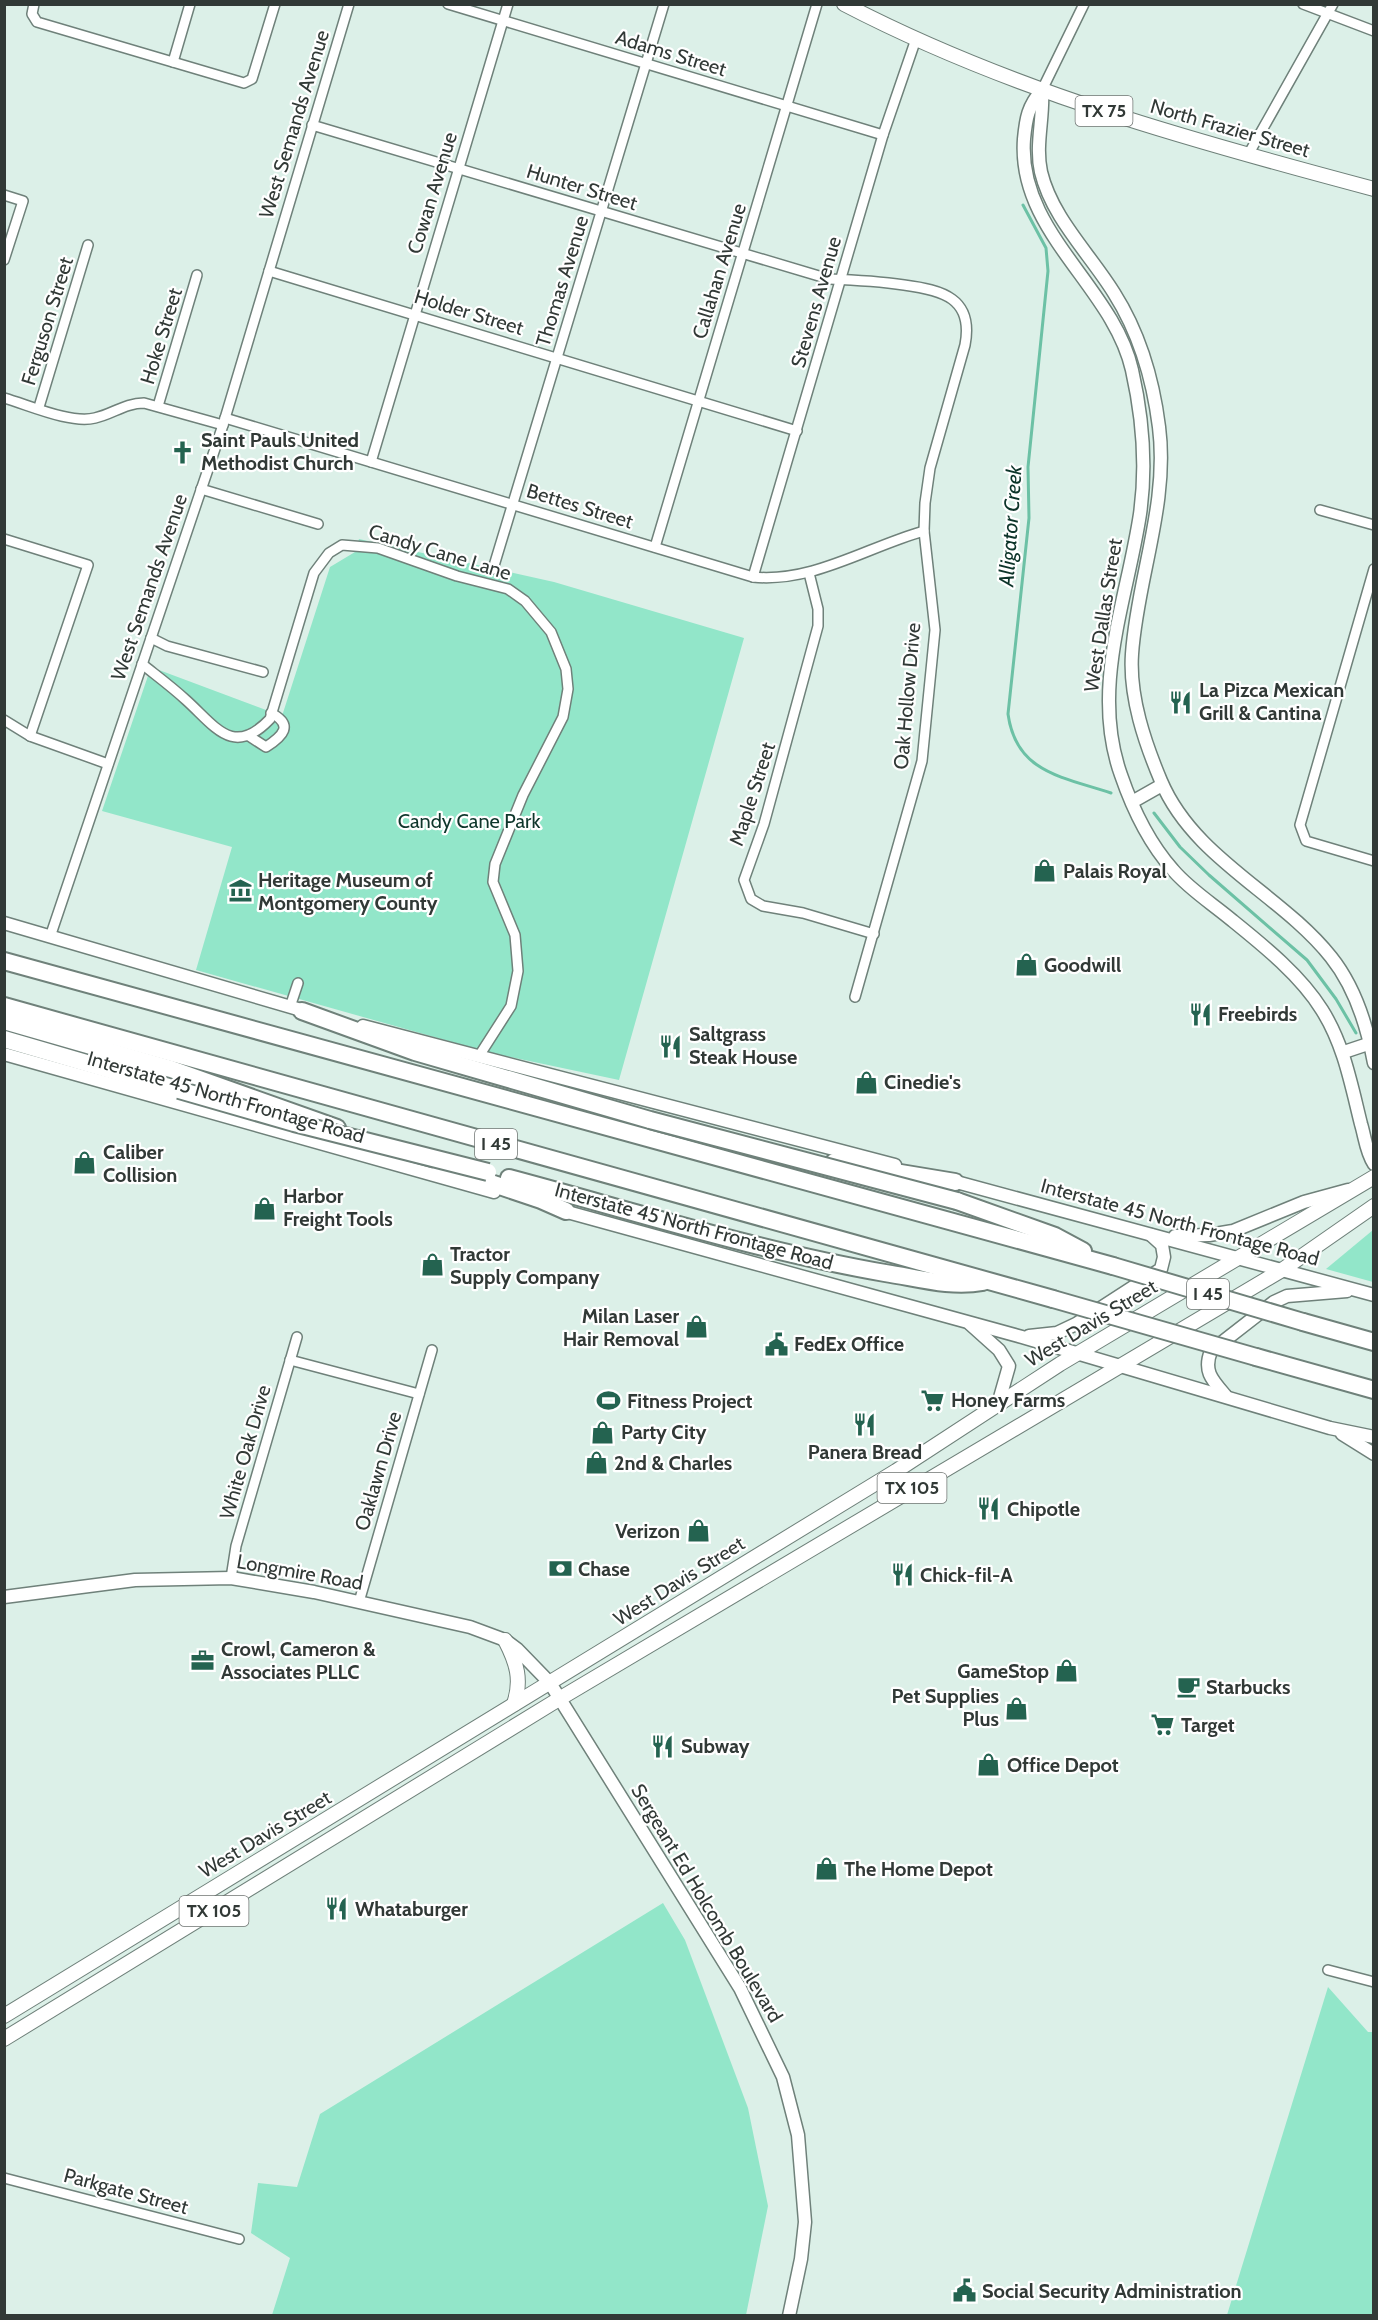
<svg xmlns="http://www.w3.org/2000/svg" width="1378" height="2320" viewBox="0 0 1378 2320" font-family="Cabin,sans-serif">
	<rect width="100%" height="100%" fill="#dcf0e8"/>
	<!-- green -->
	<g fill="#92e6c9">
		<polygon points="359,539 554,582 744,638 619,1080 491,1053 196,970 232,847 102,811 151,667 282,716 330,567 355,552"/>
		<polygon points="1373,1230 1373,1282 1326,1269"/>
		<polygon points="663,1903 685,1940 748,2108 768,2206 746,2315 272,2315 290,2258 251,2233 258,2183 297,2187 320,2114"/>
		<polygon points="1328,1987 1368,2032 1373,2032 1373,2315 1227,2315"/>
	</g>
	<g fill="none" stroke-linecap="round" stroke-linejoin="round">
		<!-- stream -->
		<g stroke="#6cc1a5" stroke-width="3">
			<path d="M1023,205L1046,248L1048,271L1028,467L1029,518L1008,714C1016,773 1063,777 1111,793"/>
			<polyline points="1154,813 1180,847 1209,875 1307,960 1336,999 1356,1033"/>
		</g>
		<defs>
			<g id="street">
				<polyline points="34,4 32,14 37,22 244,83 252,79 275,4"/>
				<polyline points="448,4 883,135"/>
				<polyline points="1303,4 1374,31"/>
				<polyline points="173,62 190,4"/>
				<polyline points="1042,90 1084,4"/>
				<path d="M312,125L829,279C856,280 877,281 904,285C942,290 974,298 965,345L930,468L925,503L924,531L935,630L922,761L855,997"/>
				<polyline points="1248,155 1333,4"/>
				<polyline points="4,195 23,201 4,260"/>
				<polyline points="269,271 797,431"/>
				<path d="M4,398C29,405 70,424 95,418C113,414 125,403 144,403L223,425"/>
				<polyline points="158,406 197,275"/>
				<polyline points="39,407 88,245"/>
				<path d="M225,418L753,577C813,583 867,547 924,531"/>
				<polyline points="371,462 508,4"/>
				<polyline points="201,489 318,524"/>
				<polyline points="1320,510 1374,525"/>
				<polyline points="4,539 88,565 30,736"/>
				<polyline points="655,547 817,4"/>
				<polyline points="493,569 664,4"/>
				<polyline points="1374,569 1300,825 1306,841 1374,861"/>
				<polyline points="809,573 818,609 818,626 764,824 744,880 751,899 763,906 803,913 874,934"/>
				<polyline points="753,577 883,135 916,39"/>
				<polyline points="151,638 167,646 263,672"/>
				<path d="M142,664C157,676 172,687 186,700C215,726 233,758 270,719L314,573L329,553L342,545L378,548L457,576L508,589L525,601L551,632L566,669L568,689L563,717L523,795L495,864L493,882L515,935L518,971L511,1006L479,1056"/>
				<polyline points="4,720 30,736 108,764"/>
				<path d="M249,736L266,747C283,736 294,725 271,713"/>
				<polyline points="50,937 223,425 349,4"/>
				<polyline points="290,1007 298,983"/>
				<polyline points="290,1360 419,1394"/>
				<polyline points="231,1578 236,1546 297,1337"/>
				<polyline points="359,1602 432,1350"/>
				<polyline points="1328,1970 1374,1982"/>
				<polyline points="4,2178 239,2239"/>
			</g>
			<g id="secondary">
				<path d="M1042,90C1028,106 1026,118 1024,139C1017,232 1113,286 1132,370C1143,419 1147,465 1140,514C1127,600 1090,689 1121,775C1133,810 1149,843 1173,870C1190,890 1213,904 1233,921C1264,946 1301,976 1322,1010C1344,1045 1351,1084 1361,1124C1365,1137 1366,1152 1374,1164"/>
				<path d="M1042,90C1044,117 1035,145 1041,172C1052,218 1090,254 1114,293C1140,334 1153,379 1159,427C1169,504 1137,579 1132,654C1129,697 1145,743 1161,781C1194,859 1281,894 1331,957C1355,987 1367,1025 1374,1063"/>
				<polyline points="1132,802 1162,785"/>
				<polyline points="4,923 308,1012"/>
				<polyline points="363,1026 895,1165"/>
				<polyline points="1344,1052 1374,1042"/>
				<polyline points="4,1054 494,1192"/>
				<polyline points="949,1180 1374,1295"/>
				<polyline points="560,1210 1022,1337 1330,1428 1374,1437"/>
				<polyline points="1175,1236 1209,1235 1233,1231 1304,1202 1348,1190"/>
				<polyline points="970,1324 999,1350 1009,1366 999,1401"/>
				<polyline points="1029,1336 1057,1333 1076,1324 1161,1269 1164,1257 1162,1245 1151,1235"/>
				<path d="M1225,1395C1212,1380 1203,1371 1211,1351L1274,1302L1287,1296L1347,1291"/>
				<polyline points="1342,1434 1374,1454"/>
				<polyline points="4,1597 135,1580 231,1578 314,1592 470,1627 505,1640 517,1649 550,1683 679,1890 740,1988 783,2077 798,2135 805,2222 801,2259 789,2316"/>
			</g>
			<g id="primary">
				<path d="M844,4C1011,91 1193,141 1374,189"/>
				<path d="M505,1640C517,1663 522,1680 514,1704"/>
				<polyline points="4,2016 896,1471 1060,1364 1374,1177"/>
				<polyline points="4,2039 559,1699 1282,1270 1374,1206"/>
			</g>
			<g id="highway">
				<polyline points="4,961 1113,1266"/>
				<polyline points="4,1006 1053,1299"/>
				<polyline points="302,1011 415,1052 650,1120"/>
				<polyline points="4,1021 171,1069 337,1128"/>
				<polyline points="4,1039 179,1090"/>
				<polyline points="834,1162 955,1182"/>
				<polyline points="440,1166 541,1200 566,1211"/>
				<path d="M509,1178C633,1211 758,1251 885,1273C918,1278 950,1288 983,1282"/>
				<polyline points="957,1201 1055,1236 1083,1251"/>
				<polyline points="1303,1322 1374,1342"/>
				<polyline points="1256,1357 1374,1390"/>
			</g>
		</defs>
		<!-- street casing -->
		<use href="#street" stroke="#6f817a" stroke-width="12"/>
		<!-- secondary casing -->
		<use href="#secondary" stroke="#6f817a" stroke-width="15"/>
		<!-- primary casing -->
		<use href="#primary" stroke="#6f817a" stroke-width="16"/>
		<!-- highway casing -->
		<use href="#highway" stroke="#6f817a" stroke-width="20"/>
		<!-- street -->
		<use href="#street" stroke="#fff" stroke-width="9"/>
		<!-- secondary -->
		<use href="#secondary" stroke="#fff" stroke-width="12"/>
		<!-- primary -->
		<use href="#primary" stroke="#fff" stroke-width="14"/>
		<!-- highway -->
		<use href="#highway" stroke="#fff" stroke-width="16"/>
		<defs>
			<g id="highway-bridge">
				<polyline points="179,1090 294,1123 488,1172"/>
				<polyline points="650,1120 957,1201"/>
				<polyline points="1113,1266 1303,1322"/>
				<polyline points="1053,1299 1256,1357"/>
			</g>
		</defs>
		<!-- highway-bridge casing -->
		<use href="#highway-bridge" stroke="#6f817a" stroke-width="20" stroke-linecap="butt"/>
		<!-- highway-bridge -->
		<use href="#highway-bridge" stroke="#fff" stroke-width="16"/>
	</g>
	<!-- icons -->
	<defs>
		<symbol id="church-bare" viewBox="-9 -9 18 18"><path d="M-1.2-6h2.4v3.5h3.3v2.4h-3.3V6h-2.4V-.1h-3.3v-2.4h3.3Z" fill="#246350" stroke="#fff" stroke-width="2.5" paint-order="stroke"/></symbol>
		<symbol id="restaurant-bare" viewBox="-9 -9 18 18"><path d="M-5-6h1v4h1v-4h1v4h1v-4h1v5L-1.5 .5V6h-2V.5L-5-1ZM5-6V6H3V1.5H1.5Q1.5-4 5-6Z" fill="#246350" stroke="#fff" stroke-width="2.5" paint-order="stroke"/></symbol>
		<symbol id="shop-bare" viewBox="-9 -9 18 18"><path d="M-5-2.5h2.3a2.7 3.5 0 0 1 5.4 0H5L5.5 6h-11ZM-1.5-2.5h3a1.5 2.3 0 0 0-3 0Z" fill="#246350" stroke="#fff" stroke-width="2.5" paint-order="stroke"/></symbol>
		<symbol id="museum-bare" viewBox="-9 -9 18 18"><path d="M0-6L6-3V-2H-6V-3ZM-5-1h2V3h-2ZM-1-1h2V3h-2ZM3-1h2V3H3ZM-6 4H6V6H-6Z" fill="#246350" stroke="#fff" stroke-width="2.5" paint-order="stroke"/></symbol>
		<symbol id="civic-bare" viewBox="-9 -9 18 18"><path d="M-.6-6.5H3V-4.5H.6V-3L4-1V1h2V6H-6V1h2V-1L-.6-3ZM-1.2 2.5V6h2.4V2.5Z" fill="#246350" stroke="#fff" stroke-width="2.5" paint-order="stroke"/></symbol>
		<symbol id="supermarket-bare" viewBox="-9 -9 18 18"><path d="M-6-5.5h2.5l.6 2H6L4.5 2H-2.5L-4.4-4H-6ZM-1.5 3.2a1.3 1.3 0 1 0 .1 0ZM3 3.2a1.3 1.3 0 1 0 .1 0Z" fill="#246350" stroke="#fff" stroke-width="2.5" paint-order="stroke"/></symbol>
		<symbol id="stadium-bare" viewBox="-9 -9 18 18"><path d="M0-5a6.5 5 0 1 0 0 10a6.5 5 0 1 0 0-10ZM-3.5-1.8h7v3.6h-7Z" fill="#246350" stroke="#fff" stroke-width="2.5" paint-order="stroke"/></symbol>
		<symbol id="bank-bare" viewBox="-9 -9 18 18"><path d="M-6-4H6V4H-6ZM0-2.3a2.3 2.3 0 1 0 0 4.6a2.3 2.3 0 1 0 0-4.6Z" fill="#246350" stroke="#fff" stroke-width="2.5" paint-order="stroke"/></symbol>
		<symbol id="office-bare" viewBox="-9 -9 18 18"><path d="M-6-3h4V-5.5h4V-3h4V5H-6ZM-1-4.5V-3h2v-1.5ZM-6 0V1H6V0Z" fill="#246350" stroke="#fff" stroke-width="2.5" paint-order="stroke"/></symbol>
		<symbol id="cafe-bare" viewBox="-9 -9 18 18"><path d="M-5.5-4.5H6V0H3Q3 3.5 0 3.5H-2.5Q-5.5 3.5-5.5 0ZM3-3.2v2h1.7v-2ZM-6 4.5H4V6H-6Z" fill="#246350" stroke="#fff" stroke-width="2.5" paint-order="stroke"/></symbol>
	</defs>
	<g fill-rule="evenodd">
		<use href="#church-bare" x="166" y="436" width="33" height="33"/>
		<use href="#restaurant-bare" x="1164" y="686" width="33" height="33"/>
		<use href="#shop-bare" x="1028" y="854" width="33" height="33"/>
		<use href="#museum-bare" x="224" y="874" width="33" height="33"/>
		<use href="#shop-bare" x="1010" y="948" width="33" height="33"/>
		<use href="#restaurant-bare" x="1184" y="998" width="33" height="33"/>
		<use href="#restaurant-bare" x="654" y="1030" width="33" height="33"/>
		<use href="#shop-bare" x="850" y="1066" width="33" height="33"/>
		<use href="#shop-bare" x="68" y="1146" width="33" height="33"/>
		<use href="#shop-bare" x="248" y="1192" width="33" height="33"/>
		<use href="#shop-bare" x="416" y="1248" width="33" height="33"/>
		<use href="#shop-bare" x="680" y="1310" width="33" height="33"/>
		<use href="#civic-bare" x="760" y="1328" width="33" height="33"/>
		<use href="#supermarket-bare" x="916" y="1384" width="33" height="33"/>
		<use href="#stadium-bare" x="592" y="1384" width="33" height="33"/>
		<use href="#restaurant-bare" x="848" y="1408" width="33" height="33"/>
		<use href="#shop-bare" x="586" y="1416" width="33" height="33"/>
		<use href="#shop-bare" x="580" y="1446" width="33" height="33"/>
		<use href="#restaurant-bare" x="972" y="1492" width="33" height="33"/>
		<use href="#shop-bare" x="682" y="1514" width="33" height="33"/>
		<use href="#bank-bare" x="544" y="1552" width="33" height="33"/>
		<use href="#restaurant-bare" x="886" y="1558" width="33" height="33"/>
		<use href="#office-bare" x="186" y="1644" width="33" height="33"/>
		<use href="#shop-bare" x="1050" y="1654" width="33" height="33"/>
		<use href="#cafe-bare" x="1172" y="1670" width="33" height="33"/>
		<use href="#shop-bare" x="1000" y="1692" width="33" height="33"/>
		<use href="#supermarket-bare" x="1146" y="1708" width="33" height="33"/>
		<use href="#restaurant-bare" x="646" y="1730" width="33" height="33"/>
		<use href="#shop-bare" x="972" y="1748" width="33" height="33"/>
		<use href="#shop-bare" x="810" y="1852" width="33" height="33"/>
		<use href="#restaurant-bare" x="320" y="1892" width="33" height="33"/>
		<use href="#civic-bare" x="948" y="2274" width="33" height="33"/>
	</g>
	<g text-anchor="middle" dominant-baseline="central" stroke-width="4.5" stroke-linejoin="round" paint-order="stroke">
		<!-- shield labels -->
		<g fill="#fff" stroke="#6f7472" stroke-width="1.5">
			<rect x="1075.5" y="96" width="57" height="30" rx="4.5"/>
			<rect x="475" y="1129" width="42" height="30" rx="4.5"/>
			<rect x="1187" y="1279" width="42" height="30" rx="4.5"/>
			<rect x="877.5" y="1473" width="69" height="30" rx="4.5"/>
			<rect x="179.5" y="1896" width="69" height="30" rx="4.5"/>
		</g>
		<g font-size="18" font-weight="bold" fill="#313936">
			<text x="1104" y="111">TX 75</text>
			<text x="496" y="1144">I 45</text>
			<text x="1208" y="1294">I 45</text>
			<text x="912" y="1488">TX 105</text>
			<text x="214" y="1911">TX 105</text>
		</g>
		<!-- street labels -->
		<g font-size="20" fill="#313936" stroke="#fff">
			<text transform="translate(671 53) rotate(17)">Adams Street</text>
			<text transform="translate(294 124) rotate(-73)">West Semands Avenue</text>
			<text transform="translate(1230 128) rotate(16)">North Frazier Street</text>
			<text transform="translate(582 187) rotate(17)">Hunter Street</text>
			<text transform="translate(432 193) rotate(-73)">Cowan Avenue</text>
			<text transform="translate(719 271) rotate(-73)">Callahan Avenue</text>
			<text transform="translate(562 281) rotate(-73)">Thomas Avenue</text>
			<text transform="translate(816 302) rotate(-74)">Stevens Avenue</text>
			<text transform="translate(469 312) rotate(17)">Holder Street</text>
			<text transform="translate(47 321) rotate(-73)">Ferguson Street</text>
			<text transform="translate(161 336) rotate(-73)">Hoke Street</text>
			<text transform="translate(580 506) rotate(17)">Bettes Street</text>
			<text transform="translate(440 552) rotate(17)">Candy Cane Lane</text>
			<text transform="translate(149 587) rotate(-71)">West Semands Avenue</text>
			<text transform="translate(1103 615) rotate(-81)">West Dallas Street</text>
			<text transform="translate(907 696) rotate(-85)">Oak Hollow Drive</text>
			<text transform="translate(752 794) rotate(-72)">Maple Street</text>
			<text transform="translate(226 1097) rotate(16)">Interstate 45 North Frontage Road</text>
			<text transform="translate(1180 1222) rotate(15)">Interstate 45 North Frontage Road</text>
			<text transform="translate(694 1226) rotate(15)">Interstate 45 North Frontage Road</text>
			<text transform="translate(1091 1323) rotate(-31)">West Davis Street</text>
			<text transform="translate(245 1452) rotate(-74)">White Oak Drive</text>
			<text transform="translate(378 1471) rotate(-74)">Oaklawn Drive</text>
			<text transform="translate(300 1572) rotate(10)">Longmire Road</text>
			<text transform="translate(679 1581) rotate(-32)">West Davis Street</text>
			<text transform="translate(265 1834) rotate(-31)">West Davis Street</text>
			<text transform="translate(707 1903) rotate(59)">Sergeant Ed Holcomb Boulevard</text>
			<text transform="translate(126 2191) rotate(15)">Parkgate Street</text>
		</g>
		<!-- poi labels -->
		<g font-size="20" font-weight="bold" fill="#313936" stroke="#fff" text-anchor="start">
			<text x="201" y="440">Saint Pauls United<tspan x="201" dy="23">Methodist Church</tspan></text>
			<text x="1199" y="690">La Pizca Mexican<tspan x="1199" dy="23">Grill &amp; Cantina</tspan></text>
			<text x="1063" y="871">Palais Royal</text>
			<text x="258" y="880">Heritage Museum of<tspan x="258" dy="23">Montgomery County</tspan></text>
			<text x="1044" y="965">Goodwill</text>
			<text x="1218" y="1014">Freebirds</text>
			<text x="689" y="1034">Saltgrass<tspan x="689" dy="23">Steak House</tspan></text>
			<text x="884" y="1082">Cinedie's</text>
			<text x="103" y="1152">Caliber<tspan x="103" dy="23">Collision</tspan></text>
			<text x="283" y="1196">Harbor<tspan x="283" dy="23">Freight Tools</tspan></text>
			<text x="450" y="1254">Tractor<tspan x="450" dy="23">Supply Company</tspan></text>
			<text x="679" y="1316" text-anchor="end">Milan Laser<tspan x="679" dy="23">Hair Removal</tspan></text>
			<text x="794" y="1344">FedEx Office</text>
			<text x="951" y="1400">Honey Farms</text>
			<text x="627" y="1401">Fitness Project</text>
			<text x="621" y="1432">Party City</text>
			<text x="865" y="1452" text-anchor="middle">Panera Bread</text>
			<text x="614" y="1463">2nd &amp; Charles</text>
			<text x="1007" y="1509">Chipotle</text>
			<text x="680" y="1531" text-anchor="end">Verizon</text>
			<text x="578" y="1569">Chase</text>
			<text x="920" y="1575">Chick-fil-A</text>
			<text x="221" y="1649">Crowl, Cameron &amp;<tspan x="221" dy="23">Associates PLLC</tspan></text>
			<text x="1049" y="1671" text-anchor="end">GameStop</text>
			<text x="1206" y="1687">Starbucks</text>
			<text x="999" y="1696" text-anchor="end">Pet Supplies<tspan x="999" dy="23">Plus</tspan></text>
			<text x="1181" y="1725">Target</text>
			<text x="681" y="1746">Subway</text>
			<text x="1007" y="1765">Office Depot</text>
			<text x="844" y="1869">The Home Depot</text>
			<text x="355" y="1909">Whataburger</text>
			<text x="982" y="2291">Social Security Administration</text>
		</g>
		<!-- park labels -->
		<g font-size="20" fill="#0e362b" stroke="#fff">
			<text x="469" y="821">Candy Cane Park</text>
		</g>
		<!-- water labels -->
		<g font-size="21" font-style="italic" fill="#0c3429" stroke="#fff">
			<text transform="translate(1010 526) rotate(-86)">Alligator Creek</text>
		</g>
	</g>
	<!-- border -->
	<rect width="1378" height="2320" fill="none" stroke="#313936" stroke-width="12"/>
</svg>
